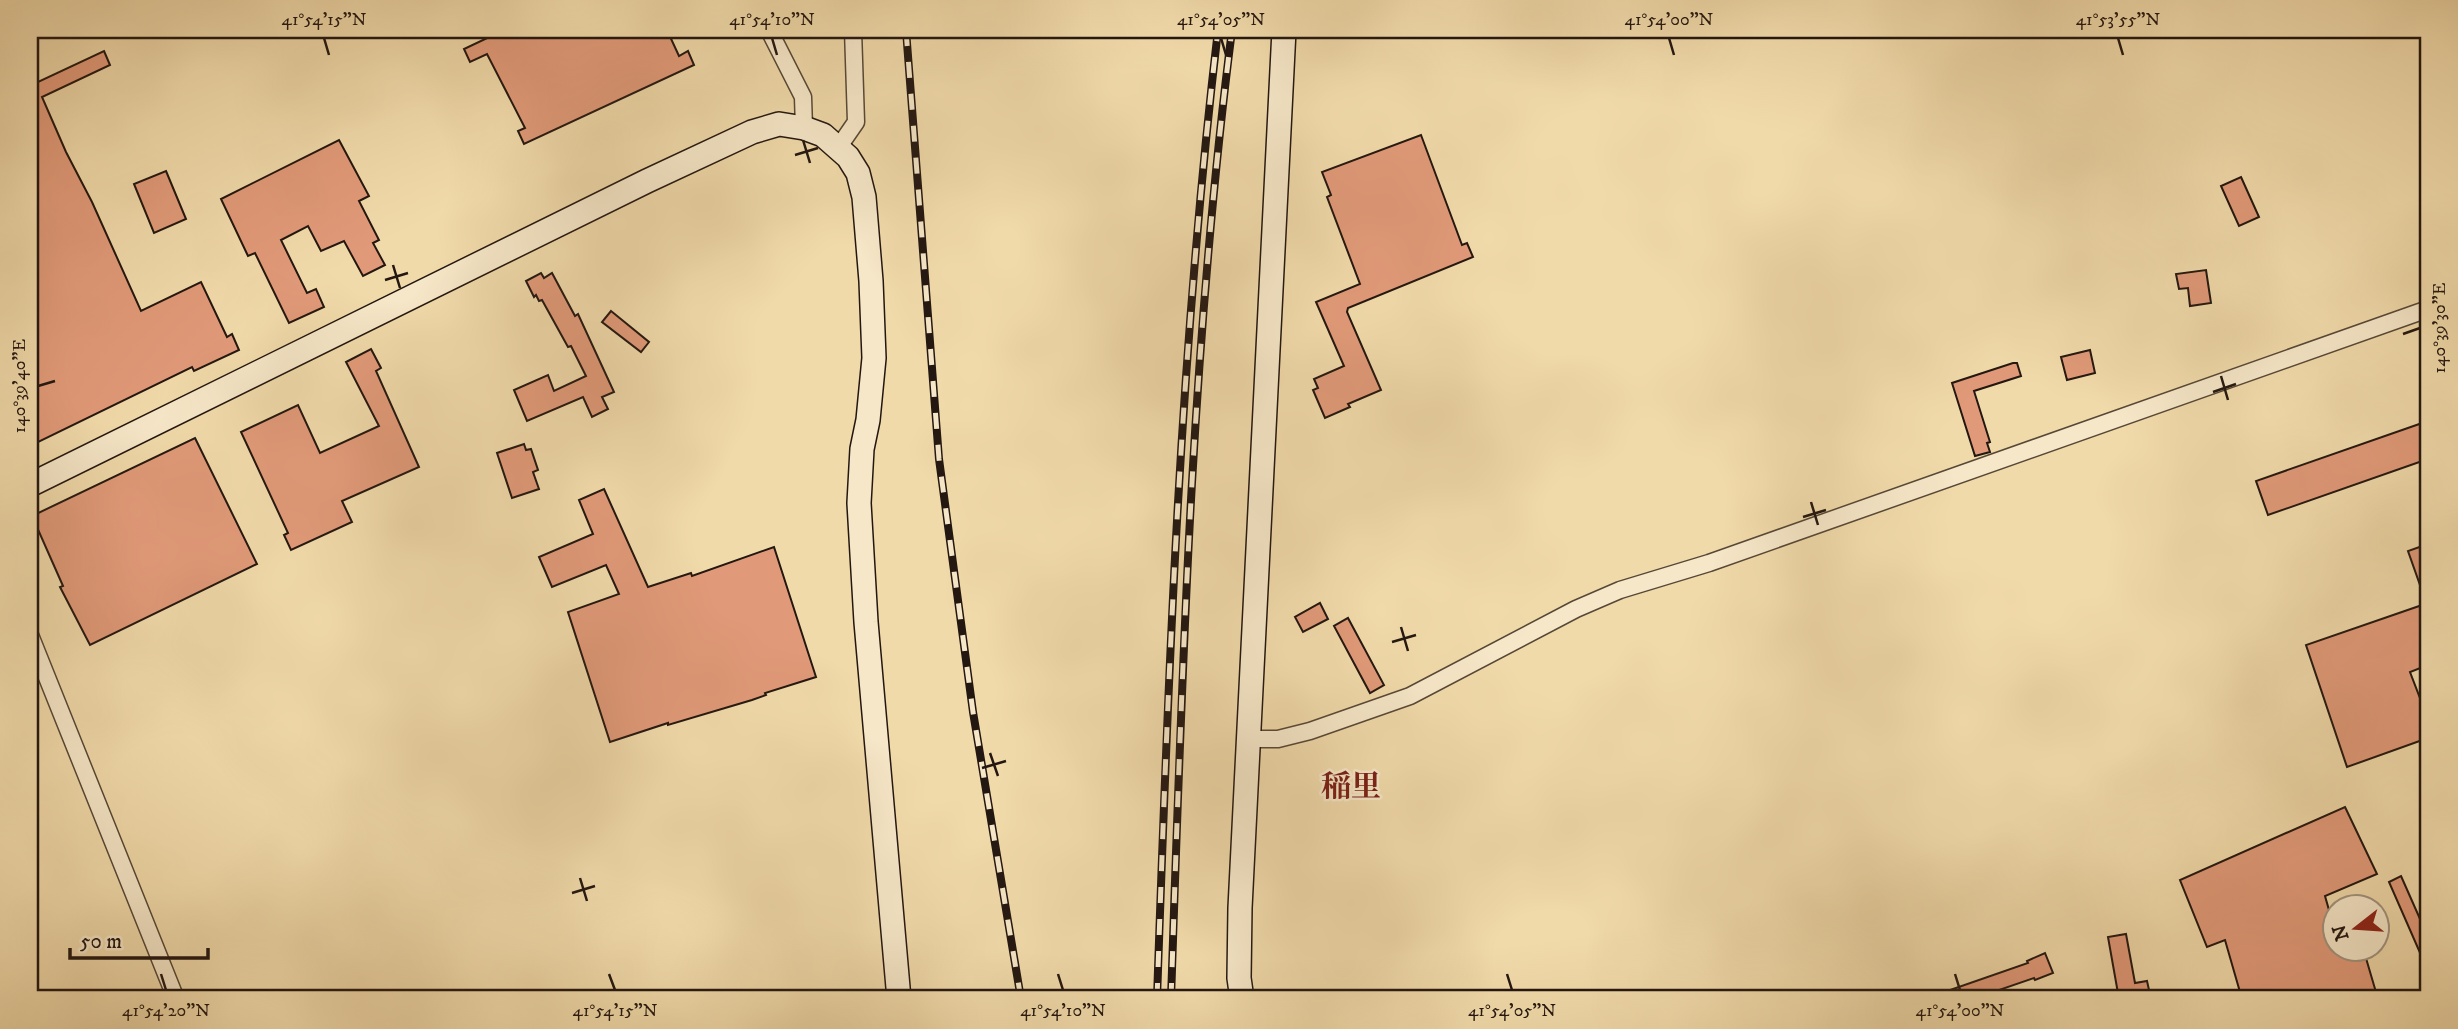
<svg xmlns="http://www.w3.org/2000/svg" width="2458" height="1029" viewBox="0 0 2458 1029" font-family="'IM FELL DW Pica','Noto Serif JP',serif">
	<rect width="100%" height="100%" fill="#f1daaa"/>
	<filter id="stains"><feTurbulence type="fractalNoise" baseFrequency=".00286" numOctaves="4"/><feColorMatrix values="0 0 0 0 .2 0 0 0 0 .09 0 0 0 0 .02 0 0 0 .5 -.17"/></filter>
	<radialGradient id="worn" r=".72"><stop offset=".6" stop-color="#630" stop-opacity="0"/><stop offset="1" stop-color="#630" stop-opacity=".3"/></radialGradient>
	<!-- building -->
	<g fill="#e19a79" stroke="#231711" stroke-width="2">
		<polygon points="504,30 667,30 679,56 688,51 694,65 524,144 518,131 525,128 487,54 470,62 464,49"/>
		<polygon points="104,51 110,65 42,97 66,152 92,202 141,311 201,282 227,337 232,334 239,350 194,371 192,367 30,446 30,71 36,83"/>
		<polygon points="1421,135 1462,245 1467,243 1473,257 1348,308 1347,312 1381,390 1348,404 1350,407 1325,418 1313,390 1318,388 1314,379 1344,366 1316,302 1360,284 1327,197 1331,195 1322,172"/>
		<polygon points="339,140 369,196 359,201 379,240 373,243 385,265 363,276 344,241 321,251 308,226 281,240 307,293 316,289 324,307 289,323 255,253 248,256 221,199"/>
		<polygon points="166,171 186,219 154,233 134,184"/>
		<polygon points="2241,177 2259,217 2239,226 2221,186"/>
		<polygon points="2206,270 2211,303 2190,306 2188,288 2179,289 2176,274"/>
		<polygon points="541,273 544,278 552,273 575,316 578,314 614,392 602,397 608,409 592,417 583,397 527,421 514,390 548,375 554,391 586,376 571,346 568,347 542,300 539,301 536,295 534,297 526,281"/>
		<polygon points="611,311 649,342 641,352 602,322"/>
		<polygon points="371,349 381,368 376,371 419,467 342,501 352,522 291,550 284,535 288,533 241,432 298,405 320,453 379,426 346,362"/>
		<polygon points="2090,350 2095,373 2067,380 2061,357"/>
		<polygon points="2013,363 2017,363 2021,376 1974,391 1990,442 1987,443 1990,452 1975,456 1952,383"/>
		<polygon points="2428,421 2428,459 2268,515 2256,481"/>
		<polygon points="195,438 257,564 90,645 60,587 63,586 32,516"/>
		<polygon points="524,444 526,450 531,449 538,470 533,472 539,489 512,498 497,453"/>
		<polygon points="604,489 648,587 691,573 692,576 774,547 816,677 765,693 766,695 752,700 668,725 668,723 610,742 568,612 619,594 606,565 552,587 539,557 593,534 579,500"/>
		<polygon points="2428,544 2428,602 2426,602 2408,551"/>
		<polygon points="1320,603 1328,619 1303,632 1295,617"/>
		<polygon points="2428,603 2428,665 2410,672 2428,719 2428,738 2347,767 2306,645"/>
		<polygon points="1348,618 1384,685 1370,693 1334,626"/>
		<polygon points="2345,807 2377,874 2325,896 2335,931 2335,948 2363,948 2378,999 2242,999 2225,940 2207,947 2180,880"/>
		<polygon points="2401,876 2428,937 2428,971 2389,882"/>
		<polygon points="2126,934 2135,983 2147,981 2151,999 2119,999 2108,937"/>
		<polygon points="2045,953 2053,973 2035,980 2034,978 1973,999 1930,999 1930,997 2028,963 2027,961"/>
	</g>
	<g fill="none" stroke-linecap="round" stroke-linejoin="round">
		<defs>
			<g id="street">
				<polyline points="769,30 803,97 804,128"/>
				<polyline points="838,148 856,122 853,30"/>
				<polyline points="30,635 176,999"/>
				<polyline points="1248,739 1278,739 1310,731 1410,696 1576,609 1620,590 1709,563 2428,309"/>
			</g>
			<g id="secondary">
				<polyline points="30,485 647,181 752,132 779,124 804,128 823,135 848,157 858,173 864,197 871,281 874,358 868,420 862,449 859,503 866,622 899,999"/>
				<polyline points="1242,999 1239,978 1240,908 1284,30"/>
			</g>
		</defs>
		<!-- street casing -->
		<use href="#street" stroke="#564837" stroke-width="19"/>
		<!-- secondary casing -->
		<use href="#secondary" stroke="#231711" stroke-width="26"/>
		<!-- street -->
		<use href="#street" stroke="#f6e7c8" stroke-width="16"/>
		<!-- secondary -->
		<use href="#secondary" stroke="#f6e7c8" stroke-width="23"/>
		<defs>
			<g id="rail">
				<polyline points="906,30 939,459 973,712 1021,999"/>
				<path d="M1157,999C1168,675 1180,352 1218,30"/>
				<path d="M1171,999C1182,676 1191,351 1232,30"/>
			</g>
		</defs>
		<!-- rail casing -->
		<use href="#rail" stroke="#231711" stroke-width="8"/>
		<!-- rail -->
		<use href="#rail" stroke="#f6e7c8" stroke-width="5" stroke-dasharray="16" stroke-linecap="butt"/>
	</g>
	<!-- ticks -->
	<path fill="none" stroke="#231711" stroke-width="2.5" d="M324,38L329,55M772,38L777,55M1221,38L1226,55M1669,38L1674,55M2118,38L2123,55M803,140L810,163M795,155L818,148M393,265L400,288M385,280L408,273M2403,334L2420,328M2221,376L2228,400M38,386L55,381M2213,392L2236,384M1811,502L1818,525M1803,517L1826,510M1401,627L1408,651M1392,642L1416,635M990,753L998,776M982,768L1006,761M580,878L587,901M572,893L595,886M161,974L166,990M609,974L615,990M1058,974L1063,990M1507,974L1512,990M1955,974L1960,990"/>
	<g text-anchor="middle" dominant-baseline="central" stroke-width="5" stroke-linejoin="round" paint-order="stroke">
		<!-- quarter labels -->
		<g font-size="30" font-weight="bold" fill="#7a1f14" stroke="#f6e7c8">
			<text x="1351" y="787">稲里</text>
		</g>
	</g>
	<!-- margin -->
	<rect width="2458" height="1029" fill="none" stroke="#f1daaa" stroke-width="77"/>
	<!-- north arrow -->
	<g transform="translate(2356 928) rotate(253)"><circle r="33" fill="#f6e7c8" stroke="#a2947f" stroke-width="2"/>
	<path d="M0-5L12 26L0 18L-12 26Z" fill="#8f2418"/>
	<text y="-10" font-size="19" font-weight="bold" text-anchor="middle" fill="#231711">N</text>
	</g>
	<!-- scale -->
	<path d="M70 948v10h138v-10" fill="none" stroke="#231711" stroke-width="3.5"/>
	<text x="80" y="948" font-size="21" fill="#231711" stroke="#f6e7c8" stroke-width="5" paint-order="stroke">50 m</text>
	<rect x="38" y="38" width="2382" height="952" fill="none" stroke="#231711" stroke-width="2.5"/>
	<g font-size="18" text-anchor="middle" fill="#231711">
		<text x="324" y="25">41°54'15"N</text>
		<text x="772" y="25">41°54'10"N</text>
		<text x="1221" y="25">41°54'05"N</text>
		<text x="1669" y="25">41°54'00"N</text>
		<text x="2118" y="25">41°53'55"N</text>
		<text transform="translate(2439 328) rotate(-90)" y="6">140°39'30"E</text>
		<text transform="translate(19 386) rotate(-90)" y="6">140°39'40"E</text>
		<text x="166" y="1016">41°54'20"N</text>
		<text x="615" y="1016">41°54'15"N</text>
		<text x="1063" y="1016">41°54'10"N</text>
		<text x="1512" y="1016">41°54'05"N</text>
		<text x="1960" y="1016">41°54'00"N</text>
	</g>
	<rect width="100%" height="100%" filter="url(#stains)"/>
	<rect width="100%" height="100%" fill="url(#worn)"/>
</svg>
